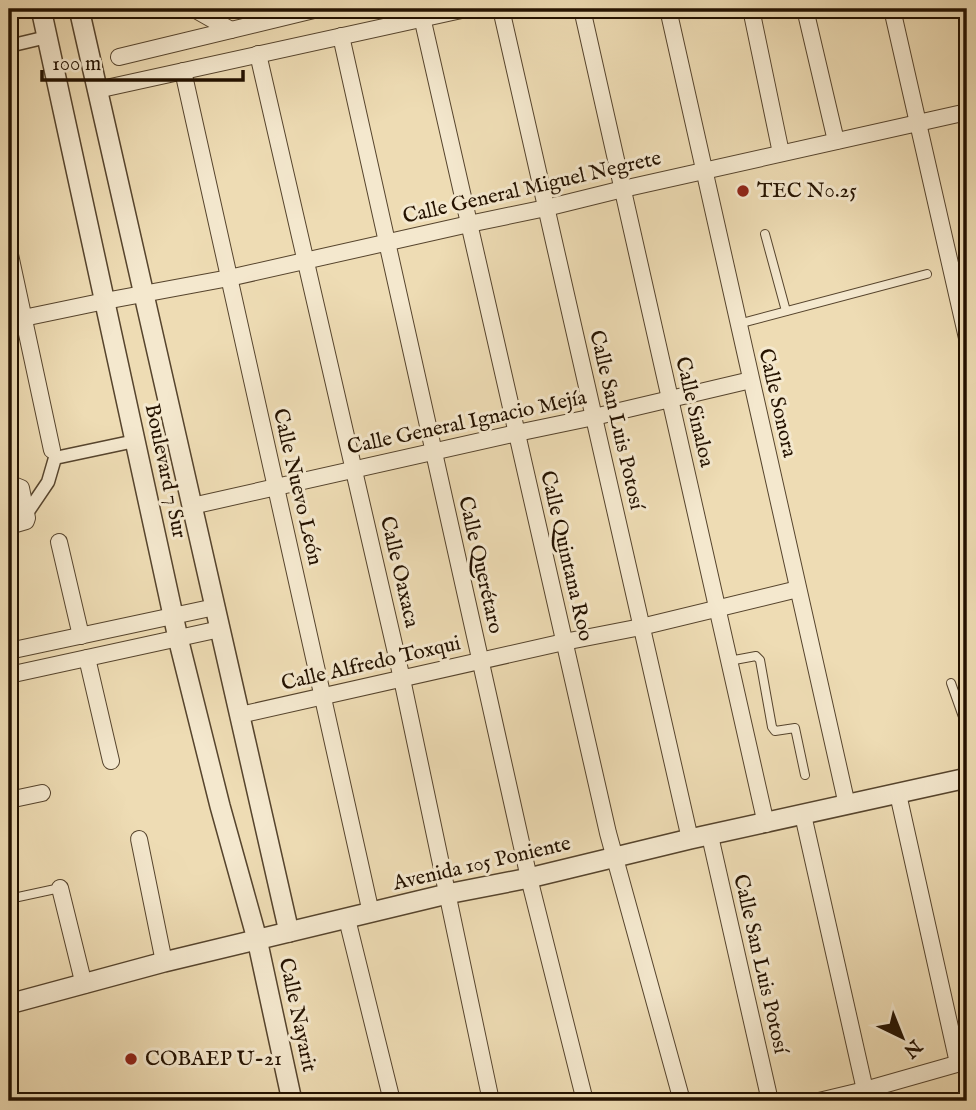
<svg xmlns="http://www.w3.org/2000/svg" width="976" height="1110" viewBox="0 0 976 1110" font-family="'IM FELL English',serif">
	<rect width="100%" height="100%" fill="#eedcb4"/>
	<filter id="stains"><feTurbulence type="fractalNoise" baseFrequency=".00286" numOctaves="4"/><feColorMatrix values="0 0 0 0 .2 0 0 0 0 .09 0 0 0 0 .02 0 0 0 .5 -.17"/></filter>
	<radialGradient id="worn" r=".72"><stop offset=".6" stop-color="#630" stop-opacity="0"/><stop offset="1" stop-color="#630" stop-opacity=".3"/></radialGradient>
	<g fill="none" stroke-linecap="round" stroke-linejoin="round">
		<defs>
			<g id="service">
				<polyline points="765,234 786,311"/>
				<polyline points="738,324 927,274"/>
				<polyline points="729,661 756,656 760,660 772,727 775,731 795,728 805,775"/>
				<polyline points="951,683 967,728"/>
				<polyline points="9,899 60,888"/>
			</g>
			<g id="pedestrian">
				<polyline points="9,46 47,37"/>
				<polyline points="27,513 48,482 55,458 135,441"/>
			</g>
			<g id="minor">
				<polyline points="194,9 231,30"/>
				<polyline points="501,9 690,839"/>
				<polyline points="582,9 766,824"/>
				<polyline points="668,9 847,805"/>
				<polyline points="751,9 781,153"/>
				<polyline points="805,9 836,141"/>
				<polyline points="892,9 967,338"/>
				<polyline points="422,17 608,833 682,1101"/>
				<polyline points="341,36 529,878 585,1101"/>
				<polyline points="258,54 402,679 491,1101"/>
				<polyline points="119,57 318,9"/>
				<polyline points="183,71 371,913"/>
				<polyline points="97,90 466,9"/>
				<polyline points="9,250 52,450"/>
				<polyline points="9,321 105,301 229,278 469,224 546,208 623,189 967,112"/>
				<polyline points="9,487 16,486 21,488 27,518 26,521 9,526"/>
				<polyline points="192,506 517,433 594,417 751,380"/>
				<polyline points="59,542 81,636"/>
				<polyline points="9,651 215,607"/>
				<polyline points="87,658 111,761"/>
				<polyline points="9,675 220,629"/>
				<polyline points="240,715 564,642 641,627 798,589"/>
				<polyline points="898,794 958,1063"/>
				<polyline points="9,800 42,793"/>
				<polyline points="803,815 865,1090"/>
				<polyline points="710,836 770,1101"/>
				<polyline points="139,839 164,962"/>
				<polyline points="60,888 84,985"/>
				<polyline points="347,919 392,1101"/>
				<polyline points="819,1101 865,1090 967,1061"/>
			</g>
			<g id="tertiary">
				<polyline points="41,9 178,638 220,806 257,939 292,1101"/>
				<polyline points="79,9 289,932"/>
				<polyline points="9,1004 164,962 447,894 529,878 690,839 967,778"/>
			</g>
		</defs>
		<!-- service casing -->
		<use href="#service" stroke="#56442d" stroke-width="10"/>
		<!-- pedestrian casing -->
		<use href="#pedestrian" stroke="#56442d" stroke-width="15"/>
		<!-- minor casing -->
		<use href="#minor" stroke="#56442d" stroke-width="18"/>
		<!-- tertiary casing -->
		<use href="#tertiary" stroke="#56442d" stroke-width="22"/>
		<!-- service -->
		<use href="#service" stroke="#f4e8ce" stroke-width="8"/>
		<!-- pedestrian -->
		<use href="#pedestrian" stroke="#f4e8ce" stroke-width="12"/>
		<!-- minor -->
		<use href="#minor" stroke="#f4e8ce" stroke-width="16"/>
		<!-- tertiary -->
		<use href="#tertiary" stroke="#f4e8ce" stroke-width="19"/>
	</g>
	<!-- markers -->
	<g fill="#8f2418" stroke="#f4e8ce" stroke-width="2.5">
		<circle cx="743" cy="191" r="7"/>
		<circle cx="131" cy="1059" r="7"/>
	</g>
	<g text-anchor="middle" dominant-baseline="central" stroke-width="6" stroke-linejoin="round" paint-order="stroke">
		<!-- street labels -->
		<g font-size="21" fill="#241200" stroke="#f4e8ce">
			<text transform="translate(532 188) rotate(-13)">Calle General Miguel Negrete</text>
			<text transform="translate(777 403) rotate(77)">Calle Sonora</text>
			<text transform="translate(694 412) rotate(77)">Calle Sinaloa</text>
			<text transform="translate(616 420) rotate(77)">Calle San Luis Potosí</text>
			<text transform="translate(467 423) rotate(-12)">Calle General Ignacio Mejía</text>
			<text transform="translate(165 471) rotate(78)">Boulevard 7 Sur</text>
			<text transform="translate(297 487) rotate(77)">Calle Nuevo León</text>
			<text transform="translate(566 556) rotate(77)">Calle Quintana Roo</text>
			<text transform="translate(480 565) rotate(77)">Calle Querétaro</text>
			<text transform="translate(399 572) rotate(77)">Calle Oaxaca</text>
			<text transform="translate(371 664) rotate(-13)">Calle Alfredo Toxqui</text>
			<text transform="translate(482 864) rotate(-13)">Avenida 105 Poniente</text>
			<text transform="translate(760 964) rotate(77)">Calle San Luis Potosí</text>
			<text transform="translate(297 1015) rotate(78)">Calle Nayarit</text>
		</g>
		<!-- poi labels -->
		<g font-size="21" fill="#241200" stroke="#f4e8ce" text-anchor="start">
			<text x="757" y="191">TEC N0.25</text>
			<text x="145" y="1059">COBAEP U-21</text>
		</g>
	</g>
	<!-- margin -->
	<rect width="976" height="1110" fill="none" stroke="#eedcb4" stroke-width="35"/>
	<rect x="10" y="10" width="955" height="1089" fill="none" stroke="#241200" stroke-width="3.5"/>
	<rect x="18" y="18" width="941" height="1075" fill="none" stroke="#241200" stroke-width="2"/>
	<!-- north arrow -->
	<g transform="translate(902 1037) rotate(137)" stroke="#f4e8ce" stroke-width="5" paint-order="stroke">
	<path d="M0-5L12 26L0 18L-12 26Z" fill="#241200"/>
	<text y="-10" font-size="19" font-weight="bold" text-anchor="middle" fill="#241200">N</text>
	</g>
	<!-- scale -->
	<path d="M42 70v10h201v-10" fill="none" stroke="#241200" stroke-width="3.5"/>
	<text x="52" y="70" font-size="21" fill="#241200" stroke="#f4e8ce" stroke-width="5" paint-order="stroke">100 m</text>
	<rect width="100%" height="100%" filter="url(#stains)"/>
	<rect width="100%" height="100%" fill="url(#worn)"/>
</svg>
